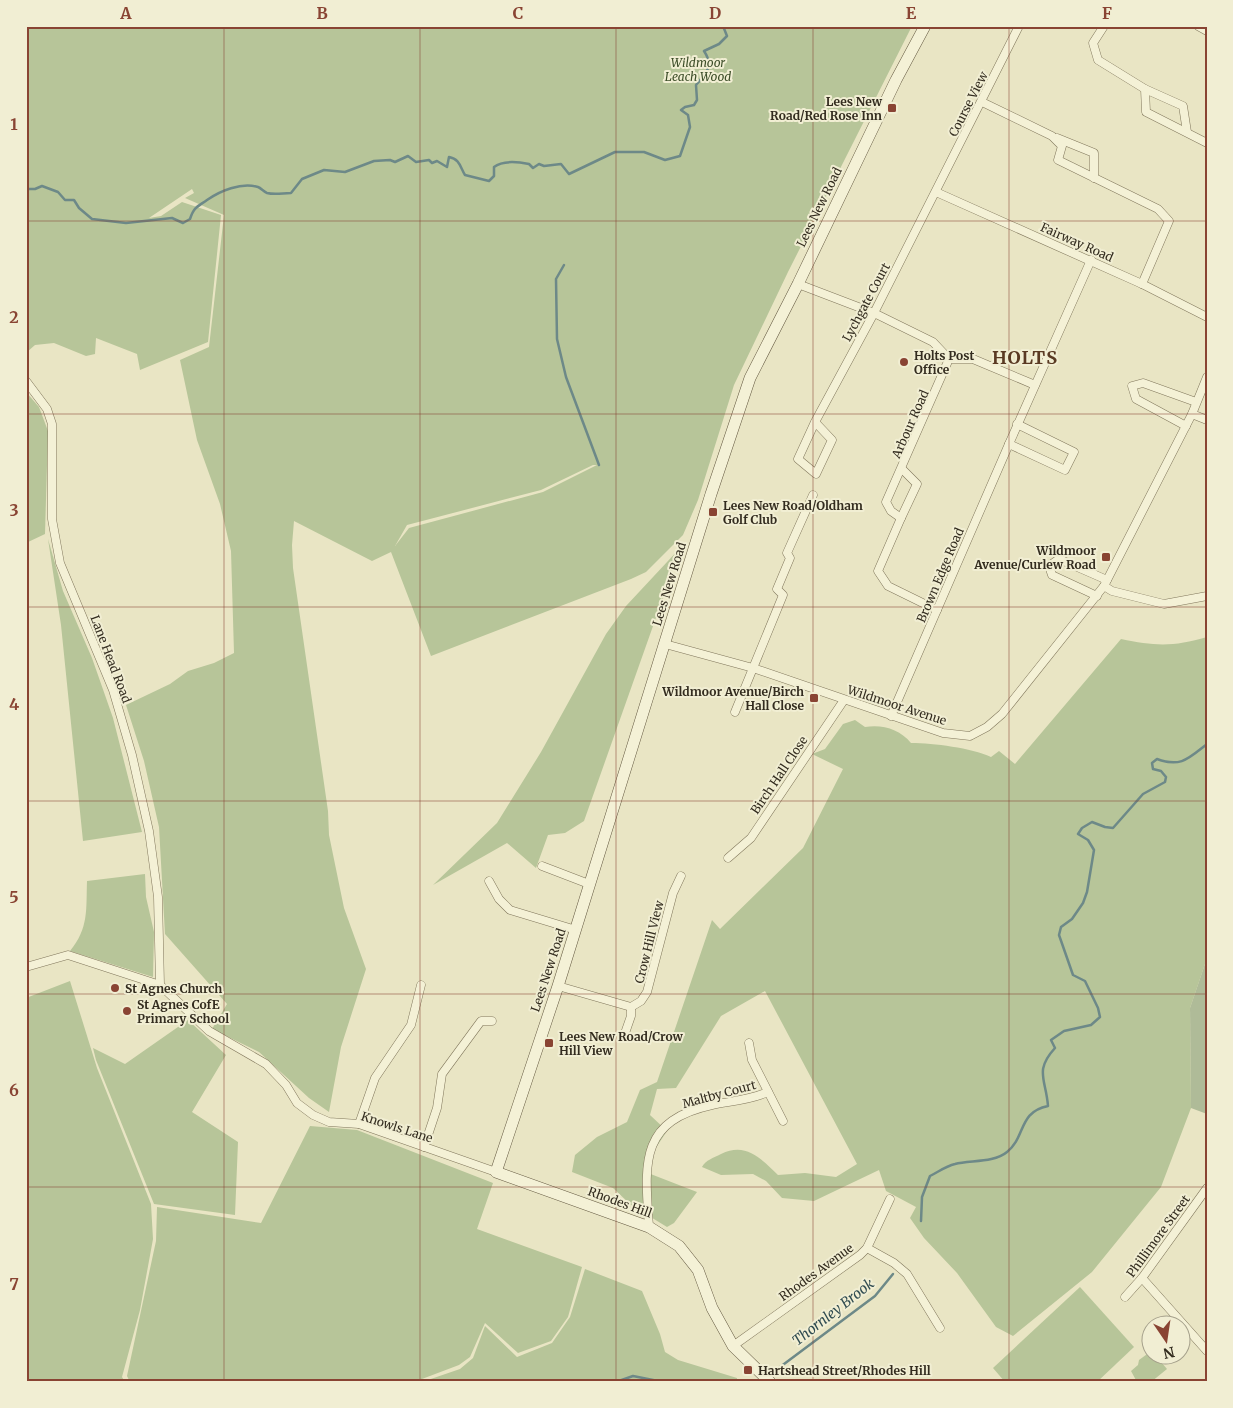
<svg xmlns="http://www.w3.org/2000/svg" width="1233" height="1408" viewBox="0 0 1233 1408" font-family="Merriweather,serif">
	<rect width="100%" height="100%" fill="#e9e5c4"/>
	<!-- green -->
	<g fill="#b7c599" fill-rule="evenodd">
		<path d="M26,26H912L788,272L734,385L698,500L683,535L646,572L631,579L431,656L391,552L372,561L294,521L292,545L293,568L328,811L329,835L344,908L366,969L341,1047L329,1112L309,1098L259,1052L212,1029L227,1004L165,934L159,827L144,761L126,705L170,684L188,671L214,663L234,653L231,551L220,504L197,440L180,360L209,347L224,215L185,198L194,193L192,189L149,218L161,216L182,202L221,215L208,342L140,370L137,354L96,338L95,354L86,356L54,343L35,345L27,352ZM593,465H597L543,492L409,528L395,546L407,525L541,490Z"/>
		<polygon points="26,392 39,407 48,431 45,534 26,543"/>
		<polygon points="48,539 63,591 92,658 113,718 142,832 83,841 61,625"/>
		<polygon points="681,547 584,821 565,833 548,835 536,868 507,843 433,885 497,823 541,752 606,634 626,606"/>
		<path d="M1207,637V958L1190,1008L1191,1108L1161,1187L1092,1272L1013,1336L996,1327L957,1273L924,1238L910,1218L916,1207L886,1191L879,1170L814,1201L782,1198L766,1181L753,1174L721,1175L702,1167C706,1160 713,1158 721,1154C746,1142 760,1158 778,1175L805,1173L836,1177L857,1164L765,991L721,1016L676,1088L657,1089L650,1115L667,1131L655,1149L648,1173L697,1192L674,1223L667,1227L631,1205L613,1188L572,1172L575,1155L597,1137L627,1122L640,1090L657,1082L712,920L720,929L803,848L843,769L812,754L825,749L843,724L855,720L865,727C882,724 900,729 911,743C934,743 971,748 991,757L999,751L1015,764L1121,639C1154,646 1174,647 1207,637Z"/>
		<path d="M145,874L146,897L154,932L153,977L70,951C89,928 86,909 87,881Z"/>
		<polygon points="70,981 97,1068 151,1204 153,1239 140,1310 122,1377 125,1382 26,1382 26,998"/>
		<polygon points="188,1020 226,1055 192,1112 238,1142 235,1215 154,1204 96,1060 93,1048 125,1064"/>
		<polygon points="310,1126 357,1130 493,1183 477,1229 582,1267 568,1317 551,1341 518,1353 485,1323 470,1357 459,1365 414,1382 130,1382 127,1376 156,1241 157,1207 261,1223"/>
		<polygon points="585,1269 642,1291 660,1334 665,1352 678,1360 737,1378 737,1382 422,1382 460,1369 473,1358 485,1326 517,1357 552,1343 570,1317"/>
		<polygon points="1080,1287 1134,1347 1097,1382 1005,1382 993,1368"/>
		<polygon points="1150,1352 1150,1356 1156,1356 1167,1369 1151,1382 1137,1382 1131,1371 1138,1365 1139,1360"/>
	</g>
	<!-- cemetery -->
	<polygon fill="#afbb98" points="1207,958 1207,1114 1191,1108 1190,1008"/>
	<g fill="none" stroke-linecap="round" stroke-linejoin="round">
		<!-- stream -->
		<g stroke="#6d8988" stroke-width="2.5">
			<path d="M26,189H35L42,186L58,192L65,200H74L79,208L92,219L126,223L172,218L183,223L190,219C194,207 197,207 207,200C220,191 241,182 258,187C261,188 264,192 267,193C275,195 283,193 291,193L302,179L324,170L345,172L374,161L390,160L395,162L408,156L416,162L429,160L432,163L437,161L447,167L449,157C460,159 460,167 465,175L489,181L494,176V167C503,160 519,162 529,164L533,168L539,164L544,166L561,164L569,174L615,152H644L665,160L680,156L690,127L688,115L681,110L685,107L694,105L697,100L696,85C707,72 714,66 704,51L719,44L727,36L723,26"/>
			<polyline points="564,265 556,279 557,339 566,377 599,465"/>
			<path d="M921,1221L922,1197L930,1176C938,1172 946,1166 955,1164C970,1160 994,1163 1007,1152C1026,1137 1018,1112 1048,1106C1046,1079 1034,1071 1055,1048L1051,1040L1064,1031L1091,1025L1100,1017L1098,1008L1085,981L1073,975L1059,935L1061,927L1072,919L1083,903L1087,892L1094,850L1088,840L1078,834L1082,828L1092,822L1105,827L1113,828L1143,794L1165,782L1166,777L1161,771L1153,769L1152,763L1157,759C1181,768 1189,758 1207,744"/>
			<polyline points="768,1376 875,1296 893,1274"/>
			<polyline points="616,1382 633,1376 663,1382"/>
		</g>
		<defs>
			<g id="street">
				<polyline points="1104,26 1093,43 1098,60 1145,89 1146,112 1207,143"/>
				<polyline points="1198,26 1207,31"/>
				<polyline points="1145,89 1183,106 1187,132"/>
				<polyline points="982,102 1052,136 1062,146 1058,160 1158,209 1169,221 1142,284"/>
				<polyline points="1057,138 1094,153 1094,178"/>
				<polyline points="936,192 1142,284 1207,317"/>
				<polyline points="798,284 874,313 933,342 949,359 973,359 1035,385"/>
				<polyline points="26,381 47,409 52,424 52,519 60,563 113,690 132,755 149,831 158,897 160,985"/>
				<polyline points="1192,414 1207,420"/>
				<polyline points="815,422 832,440 816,474 798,459 815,422 874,313 1019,26"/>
				<polyline points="1186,426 1136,399 1132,386 1143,383 1196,402"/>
				<polyline points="1009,444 1065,470 1074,452 1017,424"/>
				<polyline points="901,518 917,484 902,469"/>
				<polyline points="1104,586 1112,591 1164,604 1207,596"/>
				<polyline points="1097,596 1052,575 1049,566 1059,559 1107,580"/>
				<polyline points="937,610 888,586 878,571 901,518 891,511 886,502 949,359"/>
				<polyline points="665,644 753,668 943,733 970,736 987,727 1002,714 1104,586 1192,414 1207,377"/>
				<polyline points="735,712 783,595 777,589 790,558 787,553 813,495"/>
				<polyline points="891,716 1009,444 1091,260"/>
				<polyline points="728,858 751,838 844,700"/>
				<polyline points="542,866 589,884"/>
				<polyline points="489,881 499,899 510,910 576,930"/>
				<polyline points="26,967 68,955 160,985 209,1031 266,1064 286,1085 297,1103 313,1115 329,1122 359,1124 496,1172"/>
				<polyline points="558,986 631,1007 641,1001 647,992 673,893 681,876"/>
				<polyline points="624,1036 631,1016 631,1007"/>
				<polyline points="749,1043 752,1060 783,1121"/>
				<polyline points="359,1124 375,1078 411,1025 421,985"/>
				<polyline points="424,1147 437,1108 442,1074 481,1021 492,1021"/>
				<path d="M649,1227C645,1165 638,1121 712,1105C732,1101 750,1100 768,1092"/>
				<polyline points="867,1248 894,1263 907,1274 940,1328"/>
				<polyline points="1142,1278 1207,1351"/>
				<polyline points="1125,1297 1142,1278 1207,1188"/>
				<polyline points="733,1346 860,1255 867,1248 890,1199"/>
			</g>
			<polyline id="secondary" points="770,1382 733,1346 712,1308 698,1270 679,1246 649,1227 496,1172 558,986 711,494 750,378 798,284 896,80 925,26"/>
		</defs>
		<!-- street casing -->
		<use href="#street" stroke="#81775c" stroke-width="9"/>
		<!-- secondary casing -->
		<use href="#secondary" stroke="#635840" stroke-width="12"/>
		<!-- street -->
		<use href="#street" stroke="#f4f1d6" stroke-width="8"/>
		<!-- secondary -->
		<use href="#secondary" stroke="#f4f1d6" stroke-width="11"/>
	</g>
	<!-- grid -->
	<path fill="none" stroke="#894433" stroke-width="1" stroke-opacity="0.55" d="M224,26V1382M420,26V1382M616,26V1382M813,26V1382M1009,26V1382M26,221H1207M26,414H1207M26,607H1207M26,801H1207M26,994H1207M26,1187H1207"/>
	<!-- markers -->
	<g fill="#894433" stroke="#f1eed3" stroke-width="2">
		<rect x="887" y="103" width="10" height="10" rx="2.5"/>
		<circle cx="904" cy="362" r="5"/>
		<rect x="708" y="507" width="10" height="10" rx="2.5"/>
		<rect x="1101" y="552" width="10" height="10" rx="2.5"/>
		<rect x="809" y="693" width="10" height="10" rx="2.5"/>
		<circle cx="115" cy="988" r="5"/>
		<circle cx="127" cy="1011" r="5"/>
		<rect x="544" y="1038" width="10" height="10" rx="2.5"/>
		<rect x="743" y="1365" width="10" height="10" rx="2.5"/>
	</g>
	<g text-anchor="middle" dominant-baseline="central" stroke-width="4" stroke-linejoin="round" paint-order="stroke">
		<!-- park labels -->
		<g font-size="12" font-style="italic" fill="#3c4d28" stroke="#f1eed3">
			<text x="698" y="62">Wildmoor<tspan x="698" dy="14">Leach Wood</tspan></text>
		</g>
		<!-- poi labels -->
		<g font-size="12" font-weight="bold" fill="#332c1f" stroke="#f1eed3" text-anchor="start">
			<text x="882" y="101" text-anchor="end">Lees New<tspan x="882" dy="14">Road/Red Rose Inn</tspan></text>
			<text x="914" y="355">Holts Post<tspan x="914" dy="14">Office</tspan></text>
			<text x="723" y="505">Lees New Road/Oldham<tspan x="723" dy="14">Golf Club</tspan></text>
			<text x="1096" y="550" text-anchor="end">Wildmoor<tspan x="1096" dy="14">Avenue/Curlew Road</tspan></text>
			<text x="804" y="691" text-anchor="end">Wildmoor Avenue/Birch<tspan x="804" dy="14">Hall Close</tspan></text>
			<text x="125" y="988">St Agnes Church</text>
			<text x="137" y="1004">St Agnes CofE<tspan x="137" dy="14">Primary School</tspan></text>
			<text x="559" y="1036">Lees New Road/Crow<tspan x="559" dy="14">Hill View</tspan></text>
			<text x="758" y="1370">Hartshead Street/Rhodes Hill</text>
		</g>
		<!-- street labels -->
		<g font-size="12" fill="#332c1f" stroke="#f1eed3">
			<text transform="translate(968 104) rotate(-63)">Course View</text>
			<text transform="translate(819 207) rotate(-64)">Lees New Road</text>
			<text transform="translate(1077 242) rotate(24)">Fairway Road</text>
			<text transform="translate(866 302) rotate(-62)">Lychgate Court</text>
			<text transform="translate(910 424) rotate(-66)">Arbour Road</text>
			<text transform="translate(940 575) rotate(-67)">Brown Edge Road</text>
			<text transform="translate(669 584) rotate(-73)">Lees New Road</text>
			<text transform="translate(111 659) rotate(69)">Lane Head Road</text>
			<text transform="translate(897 705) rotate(18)">Wildmoor Avenue</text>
			<text transform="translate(779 775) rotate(-56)">Birch Hall Close</text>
			<text transform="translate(649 942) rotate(-76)">Crow Hill View</text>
			<text transform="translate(548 970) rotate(-72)">Lees New Road</text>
			<text transform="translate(719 1094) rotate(-15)">Maltby Court</text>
			<text transform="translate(397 1127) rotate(18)">Knowls Lane</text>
			<text transform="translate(620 1202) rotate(20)">Rhodes Hill</text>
			<text transform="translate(1158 1236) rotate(-54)">Phillimore Street</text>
			<text transform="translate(816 1272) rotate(-36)">Rhodes Avenue</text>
		</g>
		<!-- water labels -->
		<g font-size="14" font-style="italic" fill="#304c51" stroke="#f1eed3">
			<text transform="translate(833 1312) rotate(-38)">Thornley Brook</text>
		</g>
		<!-- district labels -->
		<g font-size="18" font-weight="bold" letter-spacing="1" fill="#5a3a23" stroke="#f1eed3">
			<text x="1025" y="357">HOLTS</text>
		</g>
	</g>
	<!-- border -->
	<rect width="1233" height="1408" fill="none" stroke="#f1eed3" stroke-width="55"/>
	<!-- north arrow -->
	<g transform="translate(1166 1340) rotate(167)"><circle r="24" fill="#f1eed3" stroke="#a5a08b"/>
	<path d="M0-4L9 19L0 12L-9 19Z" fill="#894433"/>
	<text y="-8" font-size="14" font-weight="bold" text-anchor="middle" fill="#332c1f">N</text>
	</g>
	<rect x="28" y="28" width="1178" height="1352" fill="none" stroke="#894433" stroke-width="2"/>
	<g font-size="16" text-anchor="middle" font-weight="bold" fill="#894433">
		<text x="126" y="19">A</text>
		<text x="322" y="19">B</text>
		<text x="518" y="19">C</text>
		<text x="715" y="19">D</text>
		<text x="911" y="19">E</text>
		<text x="1107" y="19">F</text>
		<text x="14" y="130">1</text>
		<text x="14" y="323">2</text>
		<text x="14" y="516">3</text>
		<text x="14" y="710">4</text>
		<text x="14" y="903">5</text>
		<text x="14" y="1096">6</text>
		<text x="14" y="1290">7</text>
	</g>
</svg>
